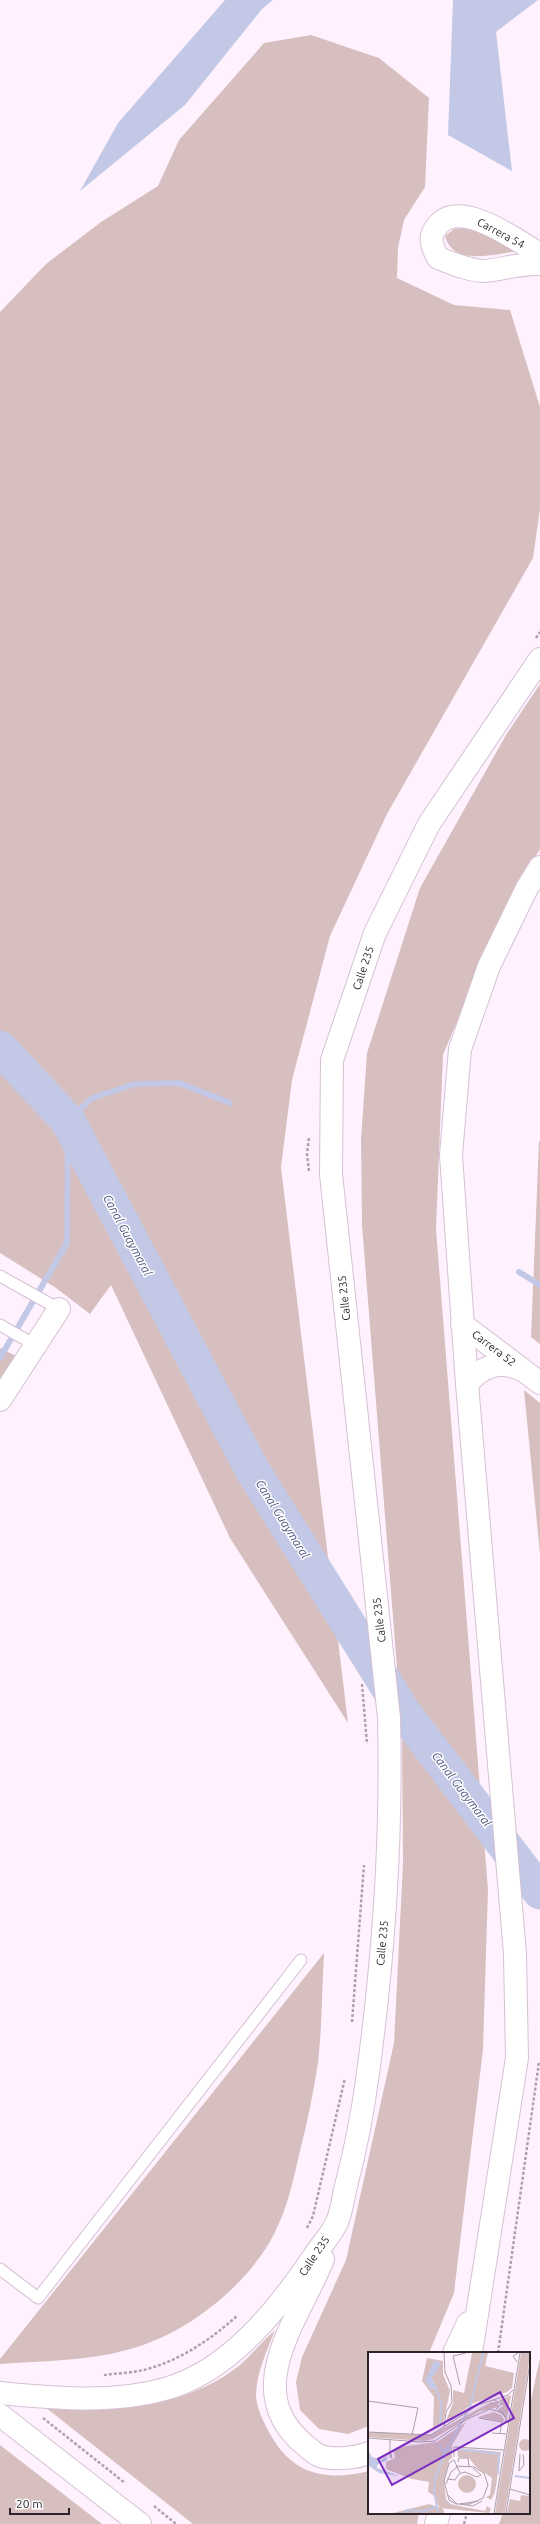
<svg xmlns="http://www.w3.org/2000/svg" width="540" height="2524" viewBox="0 0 540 2524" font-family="Ubuntu,sans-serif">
	<rect width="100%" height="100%" fill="#fff2fe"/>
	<!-- green -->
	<g fill="#d7bfbf">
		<polygon points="311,35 379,58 429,98 425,187 404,220 398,248 397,278 454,305 510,310 540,407 540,509 533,558 387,814 330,936 292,1080 281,1167 348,1723 230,1538 111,1285 90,1314 56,1288 0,1253 0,312 46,264 101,222 158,186 179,140 264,43"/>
		<path d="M464,228L484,234L518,251C495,254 453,267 445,236L454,229Z"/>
		<polygon points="540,684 540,849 502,914 443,1055 436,1229 488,1890 483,2049 454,2293 429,2353 369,2353 369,2426 348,2434 319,2429 300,2410 296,2382 302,2357 346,2260 394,2043 403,1863 402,1731 362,1225 361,1139 367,1053 420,888 506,735"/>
		<polygon points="539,1141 540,1142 540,1344 531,1337"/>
		<polygon points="0,1348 16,1356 0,1380"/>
		<polygon points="524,1390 540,1403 540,1554"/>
		<path d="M324,1953C322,1989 322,2027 318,2063C313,2094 307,2125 299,2155C293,2182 287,2209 274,2234C247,2287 185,2335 127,2350C86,2361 42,2361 0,2364V2359Z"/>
		<path d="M275,2330C267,2351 257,2371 256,2394C256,2407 263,2421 269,2432C291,2474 324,2482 369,2471V2513H419L417,2524H193L45,2407C113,2412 183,2410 240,2365C252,2354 263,2341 275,2330Z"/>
		<polygon points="540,2358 540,2524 499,2524 503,2513 529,2513 529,2409"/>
		<polygon points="0,2445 102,2524 0,2524"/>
	</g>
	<!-- water -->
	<g fill="#c2c8e5">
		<polygon points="225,0 273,0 262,9 185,105 80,191 118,123"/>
		<polygon points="453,0 538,0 496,32 512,171 448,135"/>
	</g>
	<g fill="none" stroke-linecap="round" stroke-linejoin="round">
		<!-- stream -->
		<g stroke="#c2c8e5" stroke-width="6">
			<polyline points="519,1272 540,1285"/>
			<polyline points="0,1358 67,1243 68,1121 92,1098 135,1084 179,1083 230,1103"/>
		</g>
		<!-- river -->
		<polyline stroke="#c2c8e5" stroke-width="35" points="0,1048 68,1121 253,1471 402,1710 540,1892"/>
		<defs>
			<g id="service">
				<polyline points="0,1276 59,1309"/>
				<polyline points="0,1325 35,1345"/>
				<polyline points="0,2269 38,2298 301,1960"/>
			</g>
			<g id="minor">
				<path d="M540,254C517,241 461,198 438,225C428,236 431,245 438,258C452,263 469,271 485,271C504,269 521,263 540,264"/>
				<polyline points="462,1324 540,1383"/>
				<path d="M467,1384C481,1367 498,1360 520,1369"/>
				<polyline points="0,1400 59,1309"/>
			</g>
			<g id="secondary">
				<path d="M323,2259C299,2320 238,2391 306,2446C310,2449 314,2453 318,2455C331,2461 356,2458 369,2453"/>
				<polyline points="454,2353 468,2323"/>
				<polyline points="471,2353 517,2058 515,1954 467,1384 451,1155 460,1049 489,966 527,888 540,867"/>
				<path d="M0,2393C54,2398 112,2404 165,2389C229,2372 279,2308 314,2256C321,2245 332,2234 337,2222C342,2211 343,2197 346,2186C356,2148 363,2111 368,2073C384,1955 392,1837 389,1718L331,1174L332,1060L375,933L429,824L540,659"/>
				<polyline points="436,2524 439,2513"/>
			</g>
			<polyline id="trunk" points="0,2415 140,2524"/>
		</defs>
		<!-- service casing -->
		<use href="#service" stroke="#d5c1d4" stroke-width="13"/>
		<!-- minor casing -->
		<use href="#minor" stroke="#d5c1d4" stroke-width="24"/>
		<!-- secondary casing -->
		<use href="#secondary" stroke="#d5c1d4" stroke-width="24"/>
		<!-- trunk casing -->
		<use href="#trunk" stroke="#d5c1d4" stroke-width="24"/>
		<!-- path -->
		<g stroke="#ada2ac" stroke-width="2.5" stroke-dasharray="3 2" stroke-linecap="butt">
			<polyline points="536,638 540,632"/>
			<polyline points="309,1171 307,1154 309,1137"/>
			<polyline points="362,1684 367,1744"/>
			<polyline points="352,2022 364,1865"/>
			<polyline points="307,2228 313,2216 345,2078"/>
			<polyline points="498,2353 539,2062"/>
			<path d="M104,2375C118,2373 134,2373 147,2369C181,2360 211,2339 237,2316"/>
			<polyline points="43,2418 125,2483"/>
			<polyline points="154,2506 176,2524"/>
			<polyline points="464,2524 467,2513"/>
		</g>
		<!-- service -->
		<use href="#service" stroke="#fff" stroke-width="11"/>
		<!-- minor -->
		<use href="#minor" stroke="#fff" stroke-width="22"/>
		<!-- secondary -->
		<use href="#secondary" stroke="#fff" stroke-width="22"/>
		<!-- trunk -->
		<use href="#trunk" stroke="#fff" stroke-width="22"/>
	</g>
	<g text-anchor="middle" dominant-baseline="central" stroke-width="3" stroke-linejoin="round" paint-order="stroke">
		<!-- street labels -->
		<g font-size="11" fill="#2c242b" stroke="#fff">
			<text transform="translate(501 233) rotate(28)">Carrera 54</text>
			<text transform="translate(363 968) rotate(-72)">Calle 235</text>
			<text transform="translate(344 1298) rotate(-96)">Calle 235</text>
			<text transform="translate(494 1348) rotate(37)">Carrera 52</text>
			<text transform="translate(379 1620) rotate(-97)">Calle 235</text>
			<text transform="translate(382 1943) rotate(-85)">Calle 235</text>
			<text transform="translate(314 2256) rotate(-56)">Calle 235</text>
		</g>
		<!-- water labels -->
		<g font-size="12" font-style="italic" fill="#4b517d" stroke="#fff">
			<text transform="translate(128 1235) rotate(62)">Canal Guaymaral</text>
			<text transform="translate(283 1519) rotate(58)">Canal Guaymaral</text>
			<text transform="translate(462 1789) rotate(53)">Canal Guaymaral</text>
		</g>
	</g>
	<!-- overview -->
	<g transform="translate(368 2352)">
		<rect width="162" height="162" fill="#fff2fe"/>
		<path d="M104,1H120L117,14L146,21L144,36L139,40L106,51L77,71L85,51V38L96,41ZM153,1H162L160,18L137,161H127ZM59,6L75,9V22L82,39L75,72L65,77L66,45L54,29ZM66,9L72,11L67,22L63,25L69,36L63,37L60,31ZM143,43L139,67L129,58L135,54L131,48ZM123,50H130L131,55L112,59L65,87L56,89L0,85V80L63,83ZM126,60L133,63L138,70L110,65ZM98,70L84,93V106L81,108L76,129L78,147L82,152L106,157L117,159L119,154L123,157L121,161L72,156L65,143L60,140L61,130L44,127L18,117V110L27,106L26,100L31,95L69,90ZM151 93a6 6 0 1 1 12 0a6 6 0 1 1-12 0ZM89,96L133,100L127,140L123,148L118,145L122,143L124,126L108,115L101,106L90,105ZM90 132a9 9 0 1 1 18 0a9 9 0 1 1-18 0ZM153,143L162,144V161H139L142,147L152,149ZM61,152L75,157L76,161H25Z" fill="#d7bfbf" fill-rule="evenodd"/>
		<path d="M66,9L73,11L67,22L63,25L69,36L63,37L57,29ZM0,98L4,105L13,108L19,104V108L9,113V116L31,124L11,121L0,113Z" fill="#c2c8e5"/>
		<path fill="none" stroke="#c2c8e5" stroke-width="2" d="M68,36L73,50L72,74M71,92L75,99L84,97M89,97L131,102L130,122M147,124L162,126M35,161L39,158L57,159L70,154M70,161L66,139L67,128L77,100L102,55L115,1"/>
		<path fill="none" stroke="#aba0aa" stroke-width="1" d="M76,1L77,20L83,34L84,50L78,60M149,10L145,4L150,1M92,33L85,4L98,1M126,48L134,52L128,57M0,49L50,56L44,83M111,66L134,70L132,81M76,75L78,60M0,80L63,83L110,53L140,43L145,38M124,81L138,82M0,86L53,90L67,89L99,67L122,57L135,61L140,71M22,88V105L24,106L22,99M152,102L151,119L156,113L155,102M86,105V95L136,98M86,108L81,111L76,129L81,148L88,152H102L115,146L120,133L116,121L106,115L88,114M86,108L92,121M90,110L91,106H100L101,115M79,127L87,128L91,122L97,120L109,125L113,123L105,116M78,132L83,120L89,115M142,137L162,143M80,143L89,152M92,152L105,154L114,149M92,152L110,149M126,161L152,1M138,161L162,11"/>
		<path fill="#7b2cbf" fill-opacity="0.15" stroke="#7b2cbf" stroke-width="2" d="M132,40L146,66L24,133L10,107Z"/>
		<rect width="162" height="162" fill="none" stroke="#2c242b" stroke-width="2"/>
	</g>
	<!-- scale -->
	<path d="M10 2508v6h59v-6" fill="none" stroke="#2c242b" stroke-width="2"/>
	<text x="16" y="2508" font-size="12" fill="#2c242b" stroke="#ffffff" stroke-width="3" paint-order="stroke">20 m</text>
</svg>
